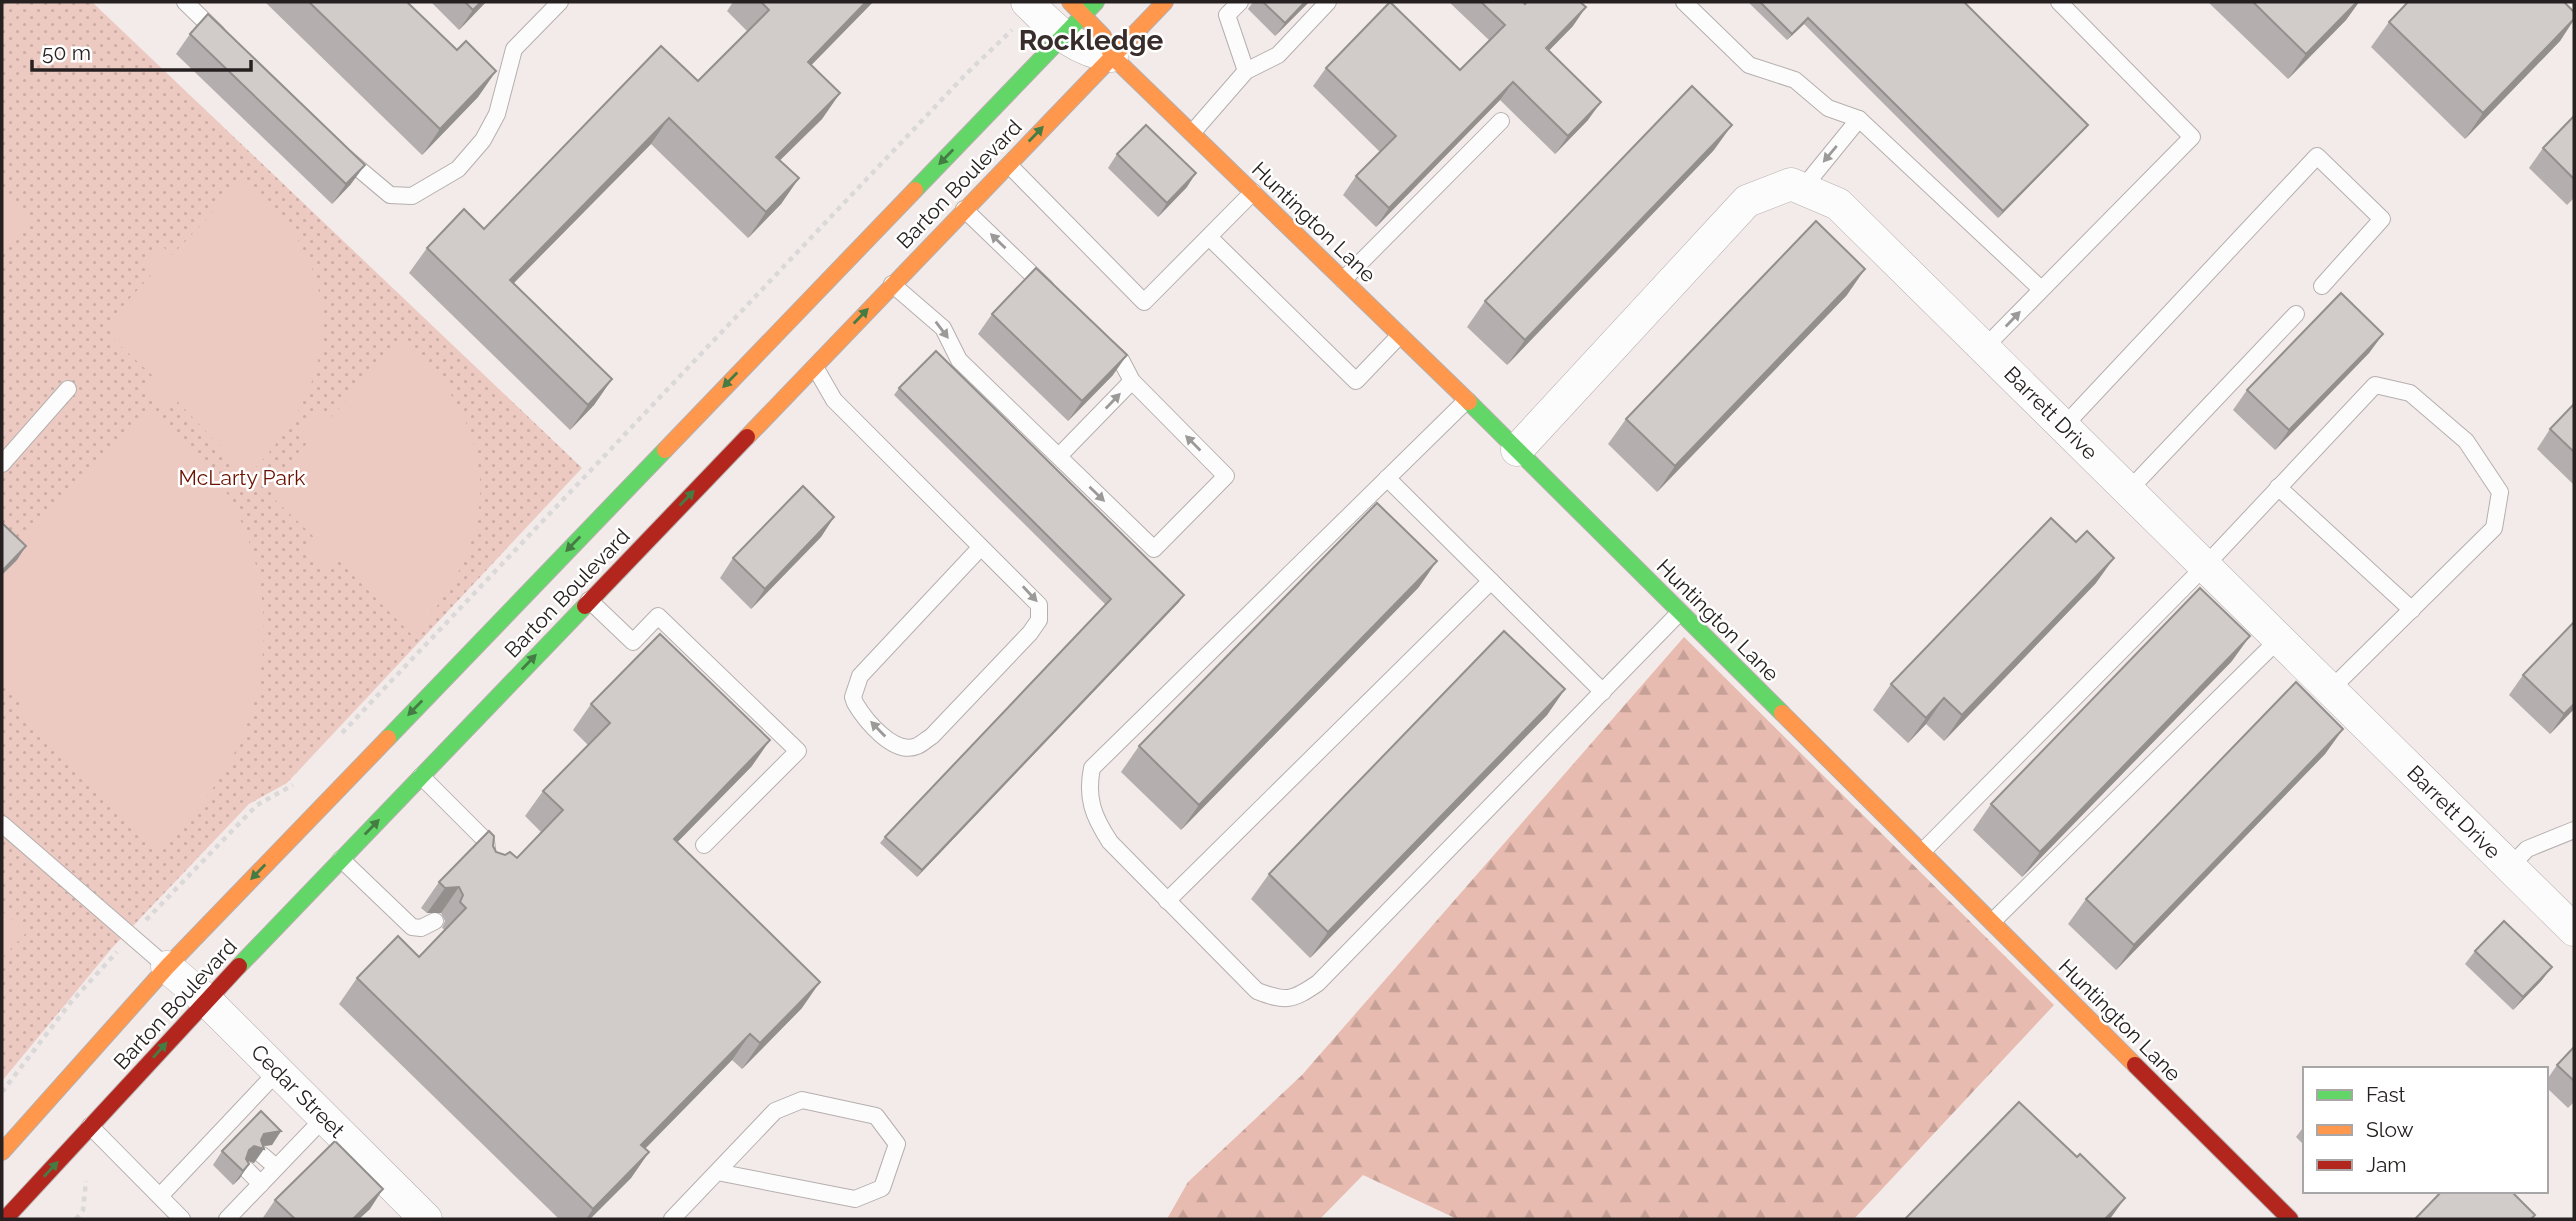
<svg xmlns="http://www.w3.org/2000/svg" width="2576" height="1221" viewBox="0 0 2576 1221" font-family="Raleway,sans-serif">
	<defs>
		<pattern id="forest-firs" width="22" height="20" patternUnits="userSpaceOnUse" patternTransform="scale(1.75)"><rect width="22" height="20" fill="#e7bbb0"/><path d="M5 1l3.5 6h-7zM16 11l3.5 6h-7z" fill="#c6a097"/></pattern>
		<pattern id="park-dots" width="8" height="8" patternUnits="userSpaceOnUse" patternTransform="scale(1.75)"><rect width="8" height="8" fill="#edcac1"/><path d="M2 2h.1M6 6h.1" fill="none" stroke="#cbada6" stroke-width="1.8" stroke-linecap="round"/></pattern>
	</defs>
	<rect width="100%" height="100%" fill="#f2ebe9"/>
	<!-- forest -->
	<polygon fill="url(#forest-firs)" points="1684,637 2054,1005 1854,1219 1457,1219 1363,1175 1320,1219 1167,1219 1188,1182 1302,1075"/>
	<!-- park -->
	<polygon fill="url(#park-dots)" points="2,2 92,2 582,468 287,783 249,804 112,948 2,1081"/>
	<!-- pitch -->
	<g fill="#edcac1">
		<path d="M245,179C264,193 278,211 292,231C351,317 318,407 248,475L173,397L164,407L144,388L154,377L111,337L112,318L151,275L143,267L162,246L172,255Z"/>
		<polygon points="2,193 29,219 2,248"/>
		<path d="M405,339C504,435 504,535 413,636L335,557L325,567L306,549L315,538L274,499L273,480L310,440L302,430L321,410L330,418Z"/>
		<path d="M153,411C174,430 196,449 213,472C276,559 281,678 225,770C207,801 181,826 157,852L18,714L25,705L2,683V576L23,555L17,548Z"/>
		<polygon points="2,911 26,933 2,958"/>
	</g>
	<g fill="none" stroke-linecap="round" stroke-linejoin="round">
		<defs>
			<g id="lane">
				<polyline points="185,2 217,33"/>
				<polyline points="1240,2 1227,15 1246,71"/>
				<polyline points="1684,2 1749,65 1795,80 1828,108 1859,119 2041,289"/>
				<polyline points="1192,133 1246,71 1278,55 1328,2"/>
				<polyline points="346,158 390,195 412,196 458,169 483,140 497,114 514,49 560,2"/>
				<polyline points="1009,165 1144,302 1253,192"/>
				<polyline points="1802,189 1859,119"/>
				<polyline points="964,209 1046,288"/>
				<polyline points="1209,237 1356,381 1400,335"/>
				<polyline points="1343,280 1501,121"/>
				<polyline points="892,284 943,328 959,360 1154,549 1226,476 1132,381 1121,360 1108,348"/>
				<polyline points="1984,348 2192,137 2059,2"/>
				<path d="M815,367L834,400L1039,605V620L1030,633L932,736C927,739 922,744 917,746C894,756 865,720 855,703L853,697L860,676L980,548"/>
				<path d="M1467,400L1092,768C1086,798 1093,816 1110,842L1257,991C1286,1002 1292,1001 1318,983L1680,612"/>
				<polyline points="2064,426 2317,156 2382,219 2322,286"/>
				<polyline points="1059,456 1132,381"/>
				<polyline points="2,464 68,389"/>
				<polyline points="1387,478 1603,692"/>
				<polyline points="2278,487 2412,610"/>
				<polyline points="2129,490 2296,314"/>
				<polyline points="589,600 633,642 658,616 798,751 704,845"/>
				<polyline points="421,776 486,841 488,857"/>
				<polyline points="2,824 167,967"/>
				<polyline points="1922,852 2205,566 2375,385 2410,393 2466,441 2500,492 2494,528 2331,689"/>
				<polyline points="341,859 412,927 421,928 435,921"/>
				<polyline points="2510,867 2527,849 2574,830"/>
				<polyline points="1167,901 1491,581"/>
				<polyline points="1992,922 2279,639"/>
				<polyline points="90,1126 182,1219"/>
				<polyline points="262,1155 276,1167"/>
				<polyline points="247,1170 261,1184"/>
				<polyline points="160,1196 278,1071"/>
				<polyline points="227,1219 324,1118"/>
				<polyline points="672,1219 775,1111 802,1100 876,1116 897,1144 882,1188 855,1199 717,1172"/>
			</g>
			<g id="street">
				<path d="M1027,2C1055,29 1072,50 1112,56"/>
				<polyline points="1517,450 1747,201 1791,184 1838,204 2574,930"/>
				<polyline points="167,967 206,1000 426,1219"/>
			</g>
			<g id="fast">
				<polyline points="915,190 1096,2"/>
				<polyline points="1469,402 1782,713"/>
				<polyline points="388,738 665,450"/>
				<polyline points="239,966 585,606"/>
			</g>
			<g id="slow">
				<polyline points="1070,2 1103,36 1112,56 1469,402"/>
				<polyline points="747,437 1165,2"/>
				<polyline points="665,450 915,190"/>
				<polyline points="1782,713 2135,1065"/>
				<polyline points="2,1152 167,967 388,738"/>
			</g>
			<g id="jam">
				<polyline points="585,606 747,437"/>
				<polyline points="2135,1065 2290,1219"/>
				<polyline points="5,1219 239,966"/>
			</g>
		</defs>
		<!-- lane casing -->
		<use href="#lane" stroke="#b5afae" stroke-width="18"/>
		<!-- street casing -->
		<use href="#street" stroke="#b5afae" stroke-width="33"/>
		<!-- fast casing -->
		<use href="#fast" stroke="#b5afae" stroke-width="18"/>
		<!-- slow casing -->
		<use href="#slow" stroke="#b5afae" stroke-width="18"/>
		<!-- jam casing -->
		<use href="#jam" stroke="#b5afae" stroke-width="18"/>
		<!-- path -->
		<g stroke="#dad8d8" stroke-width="4.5" stroke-dasharray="5 5" stroke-linecap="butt">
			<polyline points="342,733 967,73 1012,30"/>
			<polyline points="146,920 257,805 293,785"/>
			<polyline points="2,1092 71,1002 117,952"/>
			<polyline points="76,1219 83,1210 86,1181"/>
		</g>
		<!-- lane -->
		<use href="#lane" stroke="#fdfcfc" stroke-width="16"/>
		<!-- street -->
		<use href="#street" stroke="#fdfcfc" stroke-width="32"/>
		<!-- fast -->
		<use href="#fast" stroke="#63d668" stroke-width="16"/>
		<!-- slow -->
		<use href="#slow" stroke="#ff974d" stroke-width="16"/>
		<!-- jam -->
		<use href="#jam" stroke="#b3261e" stroke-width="16"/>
	</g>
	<!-- wall -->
	<g fill="#b4afae">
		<polygon points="265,2 407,2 457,50 496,71 478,97 422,155"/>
		<polygon points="431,2 486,2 459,30"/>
		<polygon points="733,2 873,2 811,65 840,93 822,119 780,160 799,178 781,204 748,238 651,144 514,283 612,379 594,405 570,430 409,273 427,248 484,229 698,81 748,32 727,11"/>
		<polygon points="1253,2 1309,2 1275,36 1248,9"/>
		<polygon points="1449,2 1523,2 1525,4 1573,26 1548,51 1588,120 1555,154 1500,100 1376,227 1343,195 1356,176 1380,152 1313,86 1326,68 1460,70 1489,40"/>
		<polygon points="1748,2 1964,2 2088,125 2083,131 1998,218 1804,24 1787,40"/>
		<polygon points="2208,2 2359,2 2346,20 2288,79"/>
		<polygon points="2574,12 2574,20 2560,41 2465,139 2371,47 2389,22"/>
		<polygon points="190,34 351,184 332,204 176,54"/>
		<polygon points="2574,116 2574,198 2567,205 2529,168 2543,148"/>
		<polygon points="1714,150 1507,365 1467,327 1485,301"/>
		<polygon points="1117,154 1187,187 1158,217 1108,168"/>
		<polygon points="1847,295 1657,492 1608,444 1626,419"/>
		<polygon points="992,314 1113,375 1068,421 978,334"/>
		<polygon points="2383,334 2369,353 2275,450 2233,410 2247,390"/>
		<polygon points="899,388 1179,602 917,877 880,843 885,837 1106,605 894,395"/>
		<polygon points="2574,404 2574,485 2537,449 2550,429"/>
		<polygon points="834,517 821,537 751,609 720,578 733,558"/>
		<polygon points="2096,583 1944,741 1926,724 1908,743 1873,710 1891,684"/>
		<polygon points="1419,587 1181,830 1121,772 1139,746"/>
		<polygon points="2232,661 2022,877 1973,830 1991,804"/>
		<polygon points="2523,675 2574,709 2550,734 2509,695"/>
		<polygon points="1565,689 1547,715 1310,958 1251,899 1269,874"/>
		<polygon points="591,704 752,766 677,842 802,1008 742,1069 732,1060 645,1149 649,1152 631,1178 590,1219 559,1219 339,1004 357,978 419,957 445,930 442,928 445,921 441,913 427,913 421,908 439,882 493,846 496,852 517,858 541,832 525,816 543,791 588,745 573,730"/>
		<polygon points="2343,729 2325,754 2116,970 2068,924 2086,899"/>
		<polygon points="2475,951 2542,980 2513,1010 2465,964"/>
		<polygon points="2574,1047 2574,1102 2568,1108 2546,1087 2546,1081 2557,1065"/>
		<polygon points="2305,1125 2305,1146 2296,1137"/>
		<polygon points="281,1131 272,1145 263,1146 254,1163 247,1160 240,1178 233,1185 213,1165 222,1151"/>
		<polygon points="275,1200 370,1209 359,1219 262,1219"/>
	</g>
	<!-- shaded-wall -->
	<g fill="#928f8d">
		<polygon points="481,2 486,2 459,30 473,10"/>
		<polygon points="866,2 873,2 790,87 808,62"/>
		<polygon points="1305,2 1309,2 1275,36 1285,23"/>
		<polygon points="2357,2 2359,2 2346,20 2288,79 2306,54"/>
		<polygon points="1586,7 1573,26 1533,67 1546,48"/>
		<polygon points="1808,18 1804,24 1787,40 1792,34"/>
		<polygon points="2574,19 2560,41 2465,139 2483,113"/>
		<polygon points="496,71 478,97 422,155 440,129"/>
		<polygon points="1513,82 1500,100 1376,227 1389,208"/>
		<polygon points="840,93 822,119 758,182 776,157"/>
		<polygon points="1601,102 1588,120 1555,154 1568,136"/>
		<polygon points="669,118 651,144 492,305 510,280"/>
		<polygon points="1732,125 1714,150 1507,365 1525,340"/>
		<polygon points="2088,125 2083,131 1998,218 2003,211"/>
		<polygon points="365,165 351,184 332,204 346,184"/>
		<polygon points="1196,173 1187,187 1158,217 1167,203"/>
		<polygon points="799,178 781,204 748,238 766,212"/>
		<polygon points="1865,269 1847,295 1657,492 1675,466"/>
		<polygon points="2383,334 2369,353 2275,450 2289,430"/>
		<polygon points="1127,355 1113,375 1068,421 1082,401"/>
		<polygon points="612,379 594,405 570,430 588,405"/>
		<polygon points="834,517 821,537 751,609 765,589"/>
		<polygon points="26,546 17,560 2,575 2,571"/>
		<polygon points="2114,558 2096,583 1944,741 1962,715"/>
		<polygon points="1437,561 1419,587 1181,830 1199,805"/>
		<polygon points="1184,595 1179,602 917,877 922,870"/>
		<polygon points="2250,636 2232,661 2022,877 2040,852"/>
		<polygon points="1565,689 1547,715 1310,958 1328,932"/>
		<polygon points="1944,698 1926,724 1908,743 1926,718"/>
		<polygon points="2574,704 2574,709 2550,734 2564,714"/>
		<polygon points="2343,729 2325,754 2116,970 2134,945"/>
		<polygon points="770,740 752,766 656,864 674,839"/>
		<polygon points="459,887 441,913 427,913 445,888"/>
		<polygon points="2552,967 2542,980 2513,1010 2523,997"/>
		<polygon points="820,982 802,1008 742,1069 760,1043"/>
		<polygon points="750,1034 732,1060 623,1171 641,1145"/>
		<polygon points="281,1131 272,1145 257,1147 264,1149 254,1163 245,1160 249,1150 264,1134"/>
		<polygon points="649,1152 631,1178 590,1219 586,1219 593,1209"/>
		<polygon points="249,1164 240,1178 233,1185 243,1171"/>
		<polygon points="383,1189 370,1209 359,1219 353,1219"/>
		<polygon points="2125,1198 2110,1219 2105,1219"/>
	</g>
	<!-- building -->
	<g fill="#d1ccca" stroke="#928f8d" stroke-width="2">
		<polygon points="309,2 407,2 457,50 466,41 496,71 440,129"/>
		<polygon points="465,2 481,2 473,10"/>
		<polygon points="761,2 866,2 808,62 840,93 776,157 799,178 766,212 669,118 510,280 612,379 588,405 427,248 464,209 484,229 661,46 698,81 769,10"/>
		<polygon points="1263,2 1305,2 1285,23"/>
		<polygon points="1390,2 1460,70 1505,25 1481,2 1523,2 1525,4 1527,2 1580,2 1586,7 1546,48 1601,102 1568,136 1513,82 1389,208 1356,176 1396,136 1326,68"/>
		<polygon points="1760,2 1964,2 2088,125 2003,211 1808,18 1792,34"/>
		<polygon points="2253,2 2357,2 2306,54"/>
		<polygon points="2408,2 2564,2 2574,12 2574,19 2483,113 2389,22"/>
		<polygon points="208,14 365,165 346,184 190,34"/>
		<polygon points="1692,86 1732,125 1525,340 1485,301"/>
		<polygon points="2574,116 2574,179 2543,148"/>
		<polygon points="1146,125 1196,173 1167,203 1117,154"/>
		<polygon points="1816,221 1865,269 1675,466 1626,419"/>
		<polygon points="1036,268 1127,355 1082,401 992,314"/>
		<polygon points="2341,293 2383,334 2289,430 2247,390"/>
		<polygon points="936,351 1184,595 922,870 885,837 1111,599 899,388"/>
		<polygon points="2574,404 2574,452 2550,429"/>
		<polygon points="803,486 834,517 765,589 733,558"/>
		<polygon points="1377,503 1437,561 1199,805 1139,746"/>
		<polygon points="2051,518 2076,542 2087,531 2114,558 1962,715 1944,698 1926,718 1891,684"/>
		<polygon points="2,523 26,546 2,571"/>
		<polygon points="2200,588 2250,636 2040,852 1991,804"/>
		<polygon points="2574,622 2574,704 2564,714 2523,675"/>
		<polygon points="1504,631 1565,689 1328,932 1269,874"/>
		<polygon points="660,634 770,740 674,839 820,982 760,1043 750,1034 641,1145 649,1152 593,1209 357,978 398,936 419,957 466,908 460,902 463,895 459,887 445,888 439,882 489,831 494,836 493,846 496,852 505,855 510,852 517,858 563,810 543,791 610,723 591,704"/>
		<polygon points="2296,682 2343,729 2134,945 2086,899"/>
		<polygon points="2504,921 2552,967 2523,997 2475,951"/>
		<polygon points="2574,1047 2574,1081 2557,1065"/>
		<polygon points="2019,1102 2077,1157 2080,1154 2125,1198 2105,1219 1905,1219"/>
		<polygon points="261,1111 281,1131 264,1134 261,1140 264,1149 254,1146 249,1150 246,1159 249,1164 243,1171 222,1151"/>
		<polygon points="335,1141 383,1189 353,1219 295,1219 275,1200"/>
		<polygon points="2442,1191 2511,1191 2535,1215 2531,1219 2415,1219"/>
	</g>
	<!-- one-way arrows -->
	<defs><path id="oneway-solid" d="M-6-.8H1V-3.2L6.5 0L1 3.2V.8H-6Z" transform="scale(1.75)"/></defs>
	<g fill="#447c44">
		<use href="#oneway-solid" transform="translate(1036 134) rotate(-46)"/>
		<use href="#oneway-solid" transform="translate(946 157) rotate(134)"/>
		<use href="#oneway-solid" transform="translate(861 316) rotate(-46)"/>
		<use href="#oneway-solid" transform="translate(730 380) rotate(134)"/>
		<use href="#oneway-solid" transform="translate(687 498) rotate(-46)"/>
		<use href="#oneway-solid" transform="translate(573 544) rotate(134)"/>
		<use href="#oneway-solid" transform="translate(529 662) rotate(-46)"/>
		<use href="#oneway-solid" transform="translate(415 708) rotate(134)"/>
		<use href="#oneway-solid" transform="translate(372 827) rotate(-46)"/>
		<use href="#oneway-solid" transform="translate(258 872) rotate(134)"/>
		<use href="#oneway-solid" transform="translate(160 1050) rotate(-48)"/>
		<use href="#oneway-solid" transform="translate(51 1169) rotate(-47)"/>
	</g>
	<g fill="#9c9999">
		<use href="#oneway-solid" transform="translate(1830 154) rotate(130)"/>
		<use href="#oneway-solid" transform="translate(998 241) rotate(-136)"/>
		<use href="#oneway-solid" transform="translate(2013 319) rotate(-46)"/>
		<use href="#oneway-solid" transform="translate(942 330) rotate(53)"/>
		<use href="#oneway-solid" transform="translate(1113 401) rotate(-46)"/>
		<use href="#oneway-solid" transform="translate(1193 443) rotate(-135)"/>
		<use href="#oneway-solid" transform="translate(1097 494) rotate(44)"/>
		<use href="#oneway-solid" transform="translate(1030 594) rotate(47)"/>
		<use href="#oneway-solid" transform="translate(878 729) rotate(-134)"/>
	</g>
	<g text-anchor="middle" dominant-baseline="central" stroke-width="5" stroke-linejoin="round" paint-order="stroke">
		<!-- street labels -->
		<g font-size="21" fill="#262120" stroke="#fff">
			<text transform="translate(959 184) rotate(-46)">Barton Boulevard</text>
			<text transform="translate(1314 222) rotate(44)">Huntington Lane</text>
			<text transform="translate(2051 413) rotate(45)">Barrett Drive</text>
			<text transform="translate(567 593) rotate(-46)">Barton Boulevard</text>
			<text transform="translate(1718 620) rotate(45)">Huntington Lane</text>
			<text transform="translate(2454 812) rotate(45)">Barrett Drive</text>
			<text transform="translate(175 1004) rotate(-47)">Barton Boulevard</text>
			<text transform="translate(2120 1020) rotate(45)">Huntington Lane</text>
			<text transform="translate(298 1091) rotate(45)">Cedar Street</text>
		</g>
		<!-- park labels -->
		<g font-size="21" fill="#6c1202" stroke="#fff">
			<text x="242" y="477">McLarty Park</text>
		</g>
		<!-- district labels -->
		<g font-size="28" font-weight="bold" fill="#382d2b" stroke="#fff">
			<text x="1091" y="40">Rockledge</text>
		</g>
	</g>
	<!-- border -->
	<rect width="2576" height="1221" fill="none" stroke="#262120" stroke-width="7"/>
	<!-- legend -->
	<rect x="2303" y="1067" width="245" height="126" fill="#ffffff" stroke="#a8a6a6" stroke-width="2"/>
	<rect x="2317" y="1090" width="35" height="10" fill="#63d668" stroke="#a8a6a6" stroke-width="2"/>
	<text x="2366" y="1102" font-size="21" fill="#262120">Fast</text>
	<rect x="2317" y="1125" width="35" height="10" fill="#ff974d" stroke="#a8a6a6" stroke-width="2"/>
	<text x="2366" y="1137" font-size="21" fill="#262120">Slow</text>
	<rect x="2317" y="1160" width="35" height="10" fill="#b3261e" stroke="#a8a6a6" stroke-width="2"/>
	<text x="2366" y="1172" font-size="21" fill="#262120">Jam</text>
	<!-- scale -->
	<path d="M32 60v10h219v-10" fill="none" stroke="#262120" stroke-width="3.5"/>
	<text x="42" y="60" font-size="21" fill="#262120" stroke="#ffffff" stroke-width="5" paint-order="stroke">50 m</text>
</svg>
